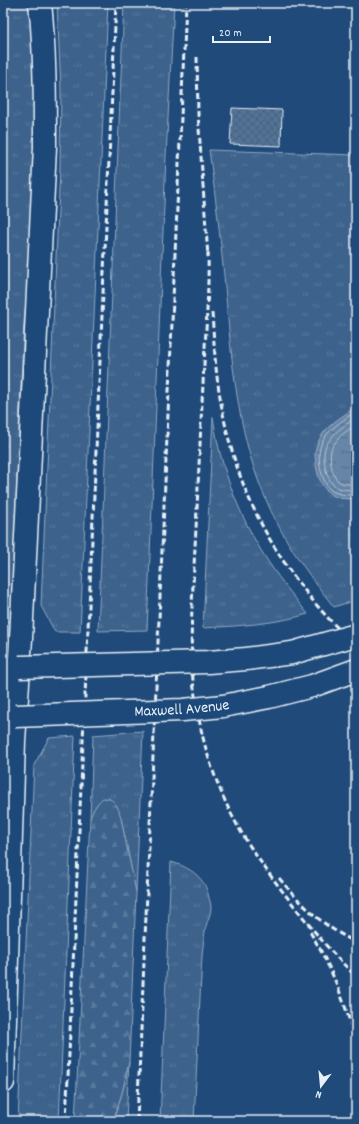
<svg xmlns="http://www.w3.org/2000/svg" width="359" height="1124" viewBox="0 0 359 1124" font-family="Dekko,sans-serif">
	<defs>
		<pattern id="grass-tufts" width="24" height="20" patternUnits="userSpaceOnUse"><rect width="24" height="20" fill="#3c628c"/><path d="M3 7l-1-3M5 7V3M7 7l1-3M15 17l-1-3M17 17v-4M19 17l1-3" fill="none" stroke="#58799d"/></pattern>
		<pattern id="forest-firs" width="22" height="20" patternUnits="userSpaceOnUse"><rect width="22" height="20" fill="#3c628c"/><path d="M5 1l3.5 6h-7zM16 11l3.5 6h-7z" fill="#58799d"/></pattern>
		<pattern id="water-ripples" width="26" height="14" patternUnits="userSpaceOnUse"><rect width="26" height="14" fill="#6685a7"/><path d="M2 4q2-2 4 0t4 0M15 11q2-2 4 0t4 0" fill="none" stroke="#596d82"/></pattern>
		<pattern id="building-cross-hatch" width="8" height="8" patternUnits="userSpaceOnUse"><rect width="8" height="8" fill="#517399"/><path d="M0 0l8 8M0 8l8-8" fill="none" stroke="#4c5e72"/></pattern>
	</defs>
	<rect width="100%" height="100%" fill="#1f4a7a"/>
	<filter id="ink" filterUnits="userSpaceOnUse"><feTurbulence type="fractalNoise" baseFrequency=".025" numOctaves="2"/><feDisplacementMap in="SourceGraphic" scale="8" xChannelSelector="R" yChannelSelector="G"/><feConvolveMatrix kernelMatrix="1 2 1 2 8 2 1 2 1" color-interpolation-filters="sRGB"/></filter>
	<g filter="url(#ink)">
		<!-- grass -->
		<g fill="url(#grass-tufts)" stroke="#92aac2">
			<polygon points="3,3 33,3 37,108 28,281 24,322 22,358 11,620 3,625"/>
			<polygon points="57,3 108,3 80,632 55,632 41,606 60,166 61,90"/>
			<polygon points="124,3 174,3 166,156 147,630 98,631"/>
			<path d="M209,150L356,155V600L334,607C306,572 281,537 264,495C235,427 231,349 224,276C220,234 215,192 209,150Z"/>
			<path d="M213,417C215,429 217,441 220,453C230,491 247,530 269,563C281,581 294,597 308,614C274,624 238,626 203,628Z"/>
			<path d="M143,731L136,892L121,818L109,798C97,798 94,810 90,819L93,735Z"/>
			<polygon points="75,736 59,1121 18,1121 34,765 49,738"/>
			<path d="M171,862C190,867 206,878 209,898C210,901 211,905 211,908C211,913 208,920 206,926C204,936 203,946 202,956L194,1121H160Z"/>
			<polygon points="129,1062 126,1121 113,1121 122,1093"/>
		</g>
		<!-- forest -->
		<path fill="url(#forest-firs)" stroke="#92aac2" d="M103,798C116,798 118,807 121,818L136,892L129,1062L122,1093L113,1121H75L90,819C93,810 96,804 103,798Z"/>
		<!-- water -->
		<path fill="url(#water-ripples)" stroke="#9ab0c7" d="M356,407V498C330,503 318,486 316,463C315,457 314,451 317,445C323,427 341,417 356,407Z"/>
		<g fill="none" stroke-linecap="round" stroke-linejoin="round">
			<!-- shore -->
			<g stroke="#b4c6d8" stroke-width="1">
				<path d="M356,411C345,419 333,426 325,437C323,440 321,444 320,448C317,460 322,484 332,491C340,495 348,495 356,495"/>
				<path d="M356,418C347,424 336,430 330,440C328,442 326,445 325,448C322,457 326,481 335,486C341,490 349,490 356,490"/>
				<path d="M356,425C348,430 340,435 335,443C333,445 331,449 331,451C329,458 332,476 338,481C343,485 350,484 356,484"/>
			</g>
		</g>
		<!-- building -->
		<polygon fill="url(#building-cross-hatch)" stroke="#e8f1f8" points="232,108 282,110 281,146 230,144"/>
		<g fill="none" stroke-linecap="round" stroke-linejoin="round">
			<defs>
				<polyline id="secondary" points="3,668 19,667"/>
				<path id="motorway" d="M3,1082L14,741L21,639L45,147C45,99 45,51 40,3"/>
			</defs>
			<!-- secondary casing -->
			<use href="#secondary" stroke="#e8f1f8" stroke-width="25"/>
			<!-- motorway casing -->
			<use href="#motorway" stroke="#e8f1f8" stroke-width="25"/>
			<!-- secondary -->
			<use href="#secondary" stroke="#1f4a7a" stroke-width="22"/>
			<!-- motorway -->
			<use href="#motorway" stroke="#1f4a7a" stroke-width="22"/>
			<!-- rail -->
			<g stroke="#e8f1f8" stroke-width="3" stroke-dasharray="6 3" stroke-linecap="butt">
				<polyline points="197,57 198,114 208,257"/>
				<path d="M208,252C209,296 205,340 203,384C200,438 198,492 195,547C193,587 190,627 192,667C193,688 197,709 201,729C208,762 223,801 240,830C257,859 278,886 299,912C317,935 335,957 356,976"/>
				<path d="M212,313C214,341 215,369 220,397C232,471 259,533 306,592C321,611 337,629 356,644"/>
				<path d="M279,878C302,905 323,927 356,942"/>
				<path d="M310,932C331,966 346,1004 356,1043"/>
				<polyline points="66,1121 116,3"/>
				<polyline points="137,1121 186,3"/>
			</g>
			<defs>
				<g id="secondary-bridge">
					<polyline points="19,667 208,662 246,659 292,653 356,635"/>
					<path id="s1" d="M15,716L183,710L223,706L269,697L312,686L356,670"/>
				</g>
			</defs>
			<!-- secondary-bridge casing -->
			<use href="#secondary-bridge" stroke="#e8f1f8" stroke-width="25" stroke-linecap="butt"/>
			<!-- secondary-bridge -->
			<use href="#secondary-bridge" stroke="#1f4a7a" stroke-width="22"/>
		</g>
	</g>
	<g text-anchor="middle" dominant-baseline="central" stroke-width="3" stroke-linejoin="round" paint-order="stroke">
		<!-- street labels -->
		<g font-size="16" fill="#e8f1f8" stroke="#1f4a7a">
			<text stroke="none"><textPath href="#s1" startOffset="167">Maxwell Avenue</textPath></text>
		</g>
	</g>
	<!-- margin -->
	<rect width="359" height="1124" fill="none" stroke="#1f4a7a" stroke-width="16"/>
	<rect x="8" y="8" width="343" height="1108" fill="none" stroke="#e8f1f8" stroke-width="1.5" filter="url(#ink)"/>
	<!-- north arrow -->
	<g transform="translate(321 1086) rotate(196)" stroke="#1f4a7a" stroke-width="3" paint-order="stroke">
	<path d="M0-3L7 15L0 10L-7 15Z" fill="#e8f1f8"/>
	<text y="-6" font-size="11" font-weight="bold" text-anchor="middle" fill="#e8f1f8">N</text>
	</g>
	<!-- scale -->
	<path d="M213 36v6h57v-6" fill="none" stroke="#e8f1f8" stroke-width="2"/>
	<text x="219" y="36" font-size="12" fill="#e8f1f8" stroke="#1f4a7a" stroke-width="3" paint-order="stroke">20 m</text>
</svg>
